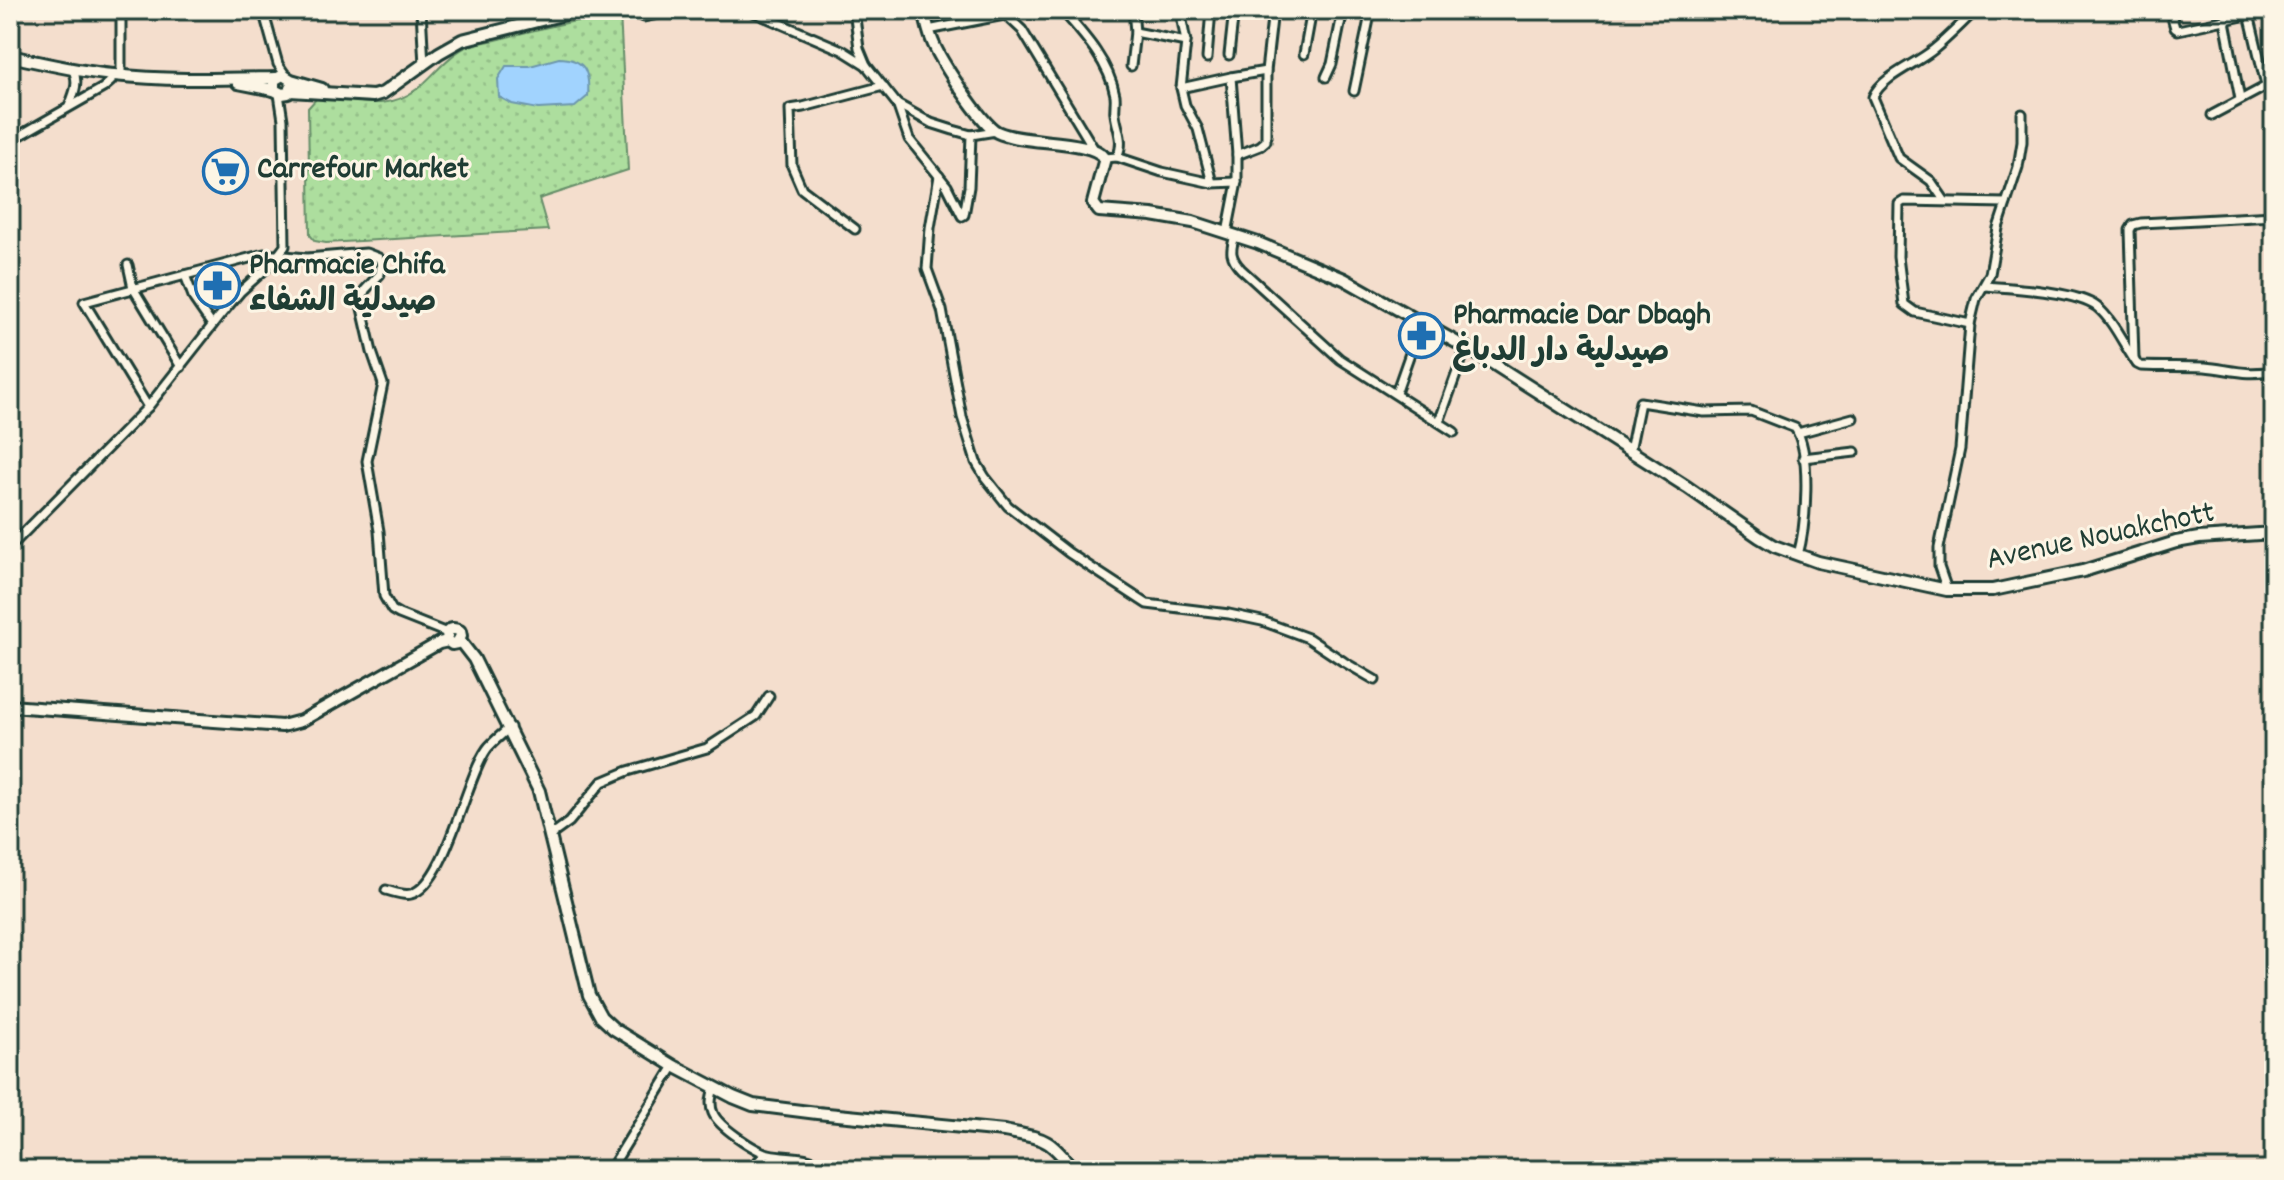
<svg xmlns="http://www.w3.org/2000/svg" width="2284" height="1180" viewBox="0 0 2284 1180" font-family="Dekko,'Playpen Sans Arabic',sans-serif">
	<defs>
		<pattern id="park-dots" width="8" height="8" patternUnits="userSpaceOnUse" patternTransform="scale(2)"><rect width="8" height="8" fill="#adde9e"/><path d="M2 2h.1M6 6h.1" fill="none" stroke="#94bf89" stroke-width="1.8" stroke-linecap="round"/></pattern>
	</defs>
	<rect width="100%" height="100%" fill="#f4decd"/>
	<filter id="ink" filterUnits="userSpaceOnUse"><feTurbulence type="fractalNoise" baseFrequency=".0125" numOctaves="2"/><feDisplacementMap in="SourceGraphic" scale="16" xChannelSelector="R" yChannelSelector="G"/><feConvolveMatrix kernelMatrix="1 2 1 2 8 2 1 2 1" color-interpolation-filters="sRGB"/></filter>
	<g filter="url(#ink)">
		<!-- park -->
		<path fill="url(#park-dots)" stroke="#668e69" stroke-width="2" d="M620,12L628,170L539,199L548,230L326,243L315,241L310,235L308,108L317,98C355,97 382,115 417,89C433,77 446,57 464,48C474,43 488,42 500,39C539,28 580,20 620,12Z"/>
		<!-- water -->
		<path fill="#a1d3fe" stroke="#6d97ad" stroke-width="2" d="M559,58C585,59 590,71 588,96L575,107L538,109L512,104L499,97L498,79L506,66H530Z"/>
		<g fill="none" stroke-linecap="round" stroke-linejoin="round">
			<defs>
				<g id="street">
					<polyline points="121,10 121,76"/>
					<polyline points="263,10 278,64 286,76"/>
					<polyline points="421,10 424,65"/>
					<polyline points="630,10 644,17 678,10"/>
					<polyline points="749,10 842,50 866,65"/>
					<polyline points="854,10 859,48 866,65 897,104 931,123 953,130 971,135 996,131"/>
					<polyline points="996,10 1006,15 1022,30 1094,149"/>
					<path d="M1062,10C1084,35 1109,62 1115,95C1116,102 1114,108 1115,114C1117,130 1125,141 1117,157L1105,158"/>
					<polyline points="2170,10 2175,28 2178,30 2271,10"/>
					<polyline points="2249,14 2266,85"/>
					<polyline points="1071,20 1086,10"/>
					<polyline points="2225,21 2240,99"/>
					<polyline points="928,30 1004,15"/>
					<polyline points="1135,32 1186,42"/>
					<polyline points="1304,54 1312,10"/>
					<polyline points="1229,55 1234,10"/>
					<polyline points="1207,58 1211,10"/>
					<polyline points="1131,66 1135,32 1133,10"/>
					<polyline points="1231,77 1266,71"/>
					<polyline points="1326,77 1332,64 1343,10"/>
					<polyline points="1181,88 1231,77 1237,155 1237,182 1227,233"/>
					<polyline points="1354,91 1371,10"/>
					<polyline points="897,104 909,139 947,186 962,216 964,215 969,187 971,135"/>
					<path d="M69,106C74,94 80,81 72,69"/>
					<polyline points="2212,115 2274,82"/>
					<polyline points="10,141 103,88 111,81 111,75"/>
					<polyline points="1237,155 1260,146 1266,141 1266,71 1273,10"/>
					<polyline points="1117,157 1162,172 1212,183 1198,129 1185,105 1181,88 1186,42 1180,10"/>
					<polyline points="939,176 930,228 927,269 942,310 962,417 976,462 985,477 1008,506 1069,553 1147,604 1229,614 1262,621 1308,638 1344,662 1375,680"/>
					<polyline points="1212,183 1237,182"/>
					<path d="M1944,200L1931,181L1899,158L1873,97C1881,77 1916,64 1933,50C1948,38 1962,23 1976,10"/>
					<polyline points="855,229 802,189 792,166 790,109 803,107 883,86"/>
					<path d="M1235,236C1230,251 1230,257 1241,269L1340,359L1454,432"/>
					<polyline points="128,265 133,288 181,367"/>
					<polyline points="185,275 194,299 212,325"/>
					<path d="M1985,286C2011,288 2077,291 2097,307C2114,321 2124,346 2137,364L2141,366C2163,367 2184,366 2205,367C2229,369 2249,377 2274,370"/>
					<polyline points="1970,324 1915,312 1904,304 1898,257 1899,204 1904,201 2006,203"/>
					<polyline points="2134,358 2130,230 2133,225 2141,223 2274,216"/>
					<polyline points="1396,393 1421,322"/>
					<polyline points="148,407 84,302 264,254 307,258 366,253 379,258 381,265 380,274 365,290 361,304 372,352 383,384 367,461 379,531 384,596 392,610 399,614 447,633"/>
					<polyline points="1439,422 1466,347"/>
					<polyline points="1798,433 1853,418"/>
					<path d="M1630,451L1640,402L1704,412L1751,411L1795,428C1812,452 1806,526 1798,555"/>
					<polyline points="1803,458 1855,452"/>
					<polyline points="10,547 148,407 219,317 240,292 272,263 285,246 283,120 279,94"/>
					<polyline points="1947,590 1939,567 1939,548 1960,449 1970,324 1976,299 1990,274 1998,228 2018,167 2022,142 2022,114"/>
					<polyline points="551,835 569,822 602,782 628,771 707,748 756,716 769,696"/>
					<path d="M386,890C394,892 403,896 411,894C446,884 465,780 487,749C493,741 503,734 510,727"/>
					<path d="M714,1087C712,1095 709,1104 713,1113C718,1126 755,1151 769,1154C786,1158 806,1155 819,1164L820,1170"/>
					<polyline points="610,1170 674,1066"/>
					<polyline points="748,1170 766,1154"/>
					<polyline points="1045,1170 1066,1159"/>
				</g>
				<g id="secondary">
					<path d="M924,10C926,20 928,31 932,40C939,59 981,123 997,132C1024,145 1091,138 1105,158L1093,203L1099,211L1152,215L1193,222L1258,243L1344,279L1486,359L1687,487L1759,537L1774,546L1818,562L1947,590H1993L2083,571L2176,542L2199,538L2274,533"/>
					<path d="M10,56C44,63 79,72 114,75C168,81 222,79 276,78"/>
					<polyline points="291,80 292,87 288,93 282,94 274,90 274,80 283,75 291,80 322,89"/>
					<polyline points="238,83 274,90"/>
					<polyline points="290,91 373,96 383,93 439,53 462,40 581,10"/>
					<path d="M460,641L474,659L539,791L589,995L601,1017L614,1029L674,1066L733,1097L753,1105L817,1113L1004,1131C1045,1139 1048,1137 1074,1170"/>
					<path d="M10,706L282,726L301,721L439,643L448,641L452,644L457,643L461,636L460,631C455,628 450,628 447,633L448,641"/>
				</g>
			</defs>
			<!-- street casing -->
			<use href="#street" stroke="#1f3d34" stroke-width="13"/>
			<!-- secondary casing -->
			<use href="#secondary" stroke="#1f3d34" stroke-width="16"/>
			<!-- street -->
			<use href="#street" stroke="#fcf5e5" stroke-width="7"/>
			<!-- secondary -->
			<use href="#secondary" stroke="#fcf5e5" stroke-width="10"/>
		</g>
	</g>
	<!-- icons -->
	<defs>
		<symbol id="supermarket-ring" viewBox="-11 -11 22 22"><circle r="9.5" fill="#fcf5e5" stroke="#1f6fb2" stroke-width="1.5"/><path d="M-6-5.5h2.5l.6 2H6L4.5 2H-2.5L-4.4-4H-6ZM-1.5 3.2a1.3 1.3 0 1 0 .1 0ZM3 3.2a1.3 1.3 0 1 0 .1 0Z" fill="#1f6fb2"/></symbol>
		<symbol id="pharmacy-ring" viewBox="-11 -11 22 22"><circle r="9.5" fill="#fcf5e5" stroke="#1f6fb2" stroke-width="1.5"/><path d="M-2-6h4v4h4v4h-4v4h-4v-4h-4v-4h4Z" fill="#1f6fb2"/></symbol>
	</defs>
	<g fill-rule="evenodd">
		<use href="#supermarket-ring" x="200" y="146" width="51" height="51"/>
		<use href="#pharmacy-ring" x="192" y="260" width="51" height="51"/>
		<use href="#pharmacy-ring" x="1396" y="310" width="51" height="51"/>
	</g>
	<g text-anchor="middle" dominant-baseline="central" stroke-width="6" stroke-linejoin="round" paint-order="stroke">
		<!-- poi labels -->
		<g font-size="32" font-weight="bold" fill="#1f3d34" stroke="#fcf5e5" text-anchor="start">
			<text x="257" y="171">Carrefour Market</text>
			<text x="249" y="267">Pharmacie Chifa<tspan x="249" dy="37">صيدلية الشفاء</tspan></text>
			<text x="1453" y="317">Pharmacie Dar Dbagh<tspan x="1453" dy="37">صيدلية دار الدباغ</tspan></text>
		</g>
		<!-- street labels -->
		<g font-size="32" fill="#1f3d34" stroke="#fcf5e5">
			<text transform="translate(2101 538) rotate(-12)">Avenue Nouakchott</text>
		</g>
	</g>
	<!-- margin -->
	<rect width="2284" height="1180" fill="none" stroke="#fcf5e5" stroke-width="40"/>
	<rect x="20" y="20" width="2244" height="1140" fill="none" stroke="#1f3d34" stroke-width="3" filter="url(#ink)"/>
</svg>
